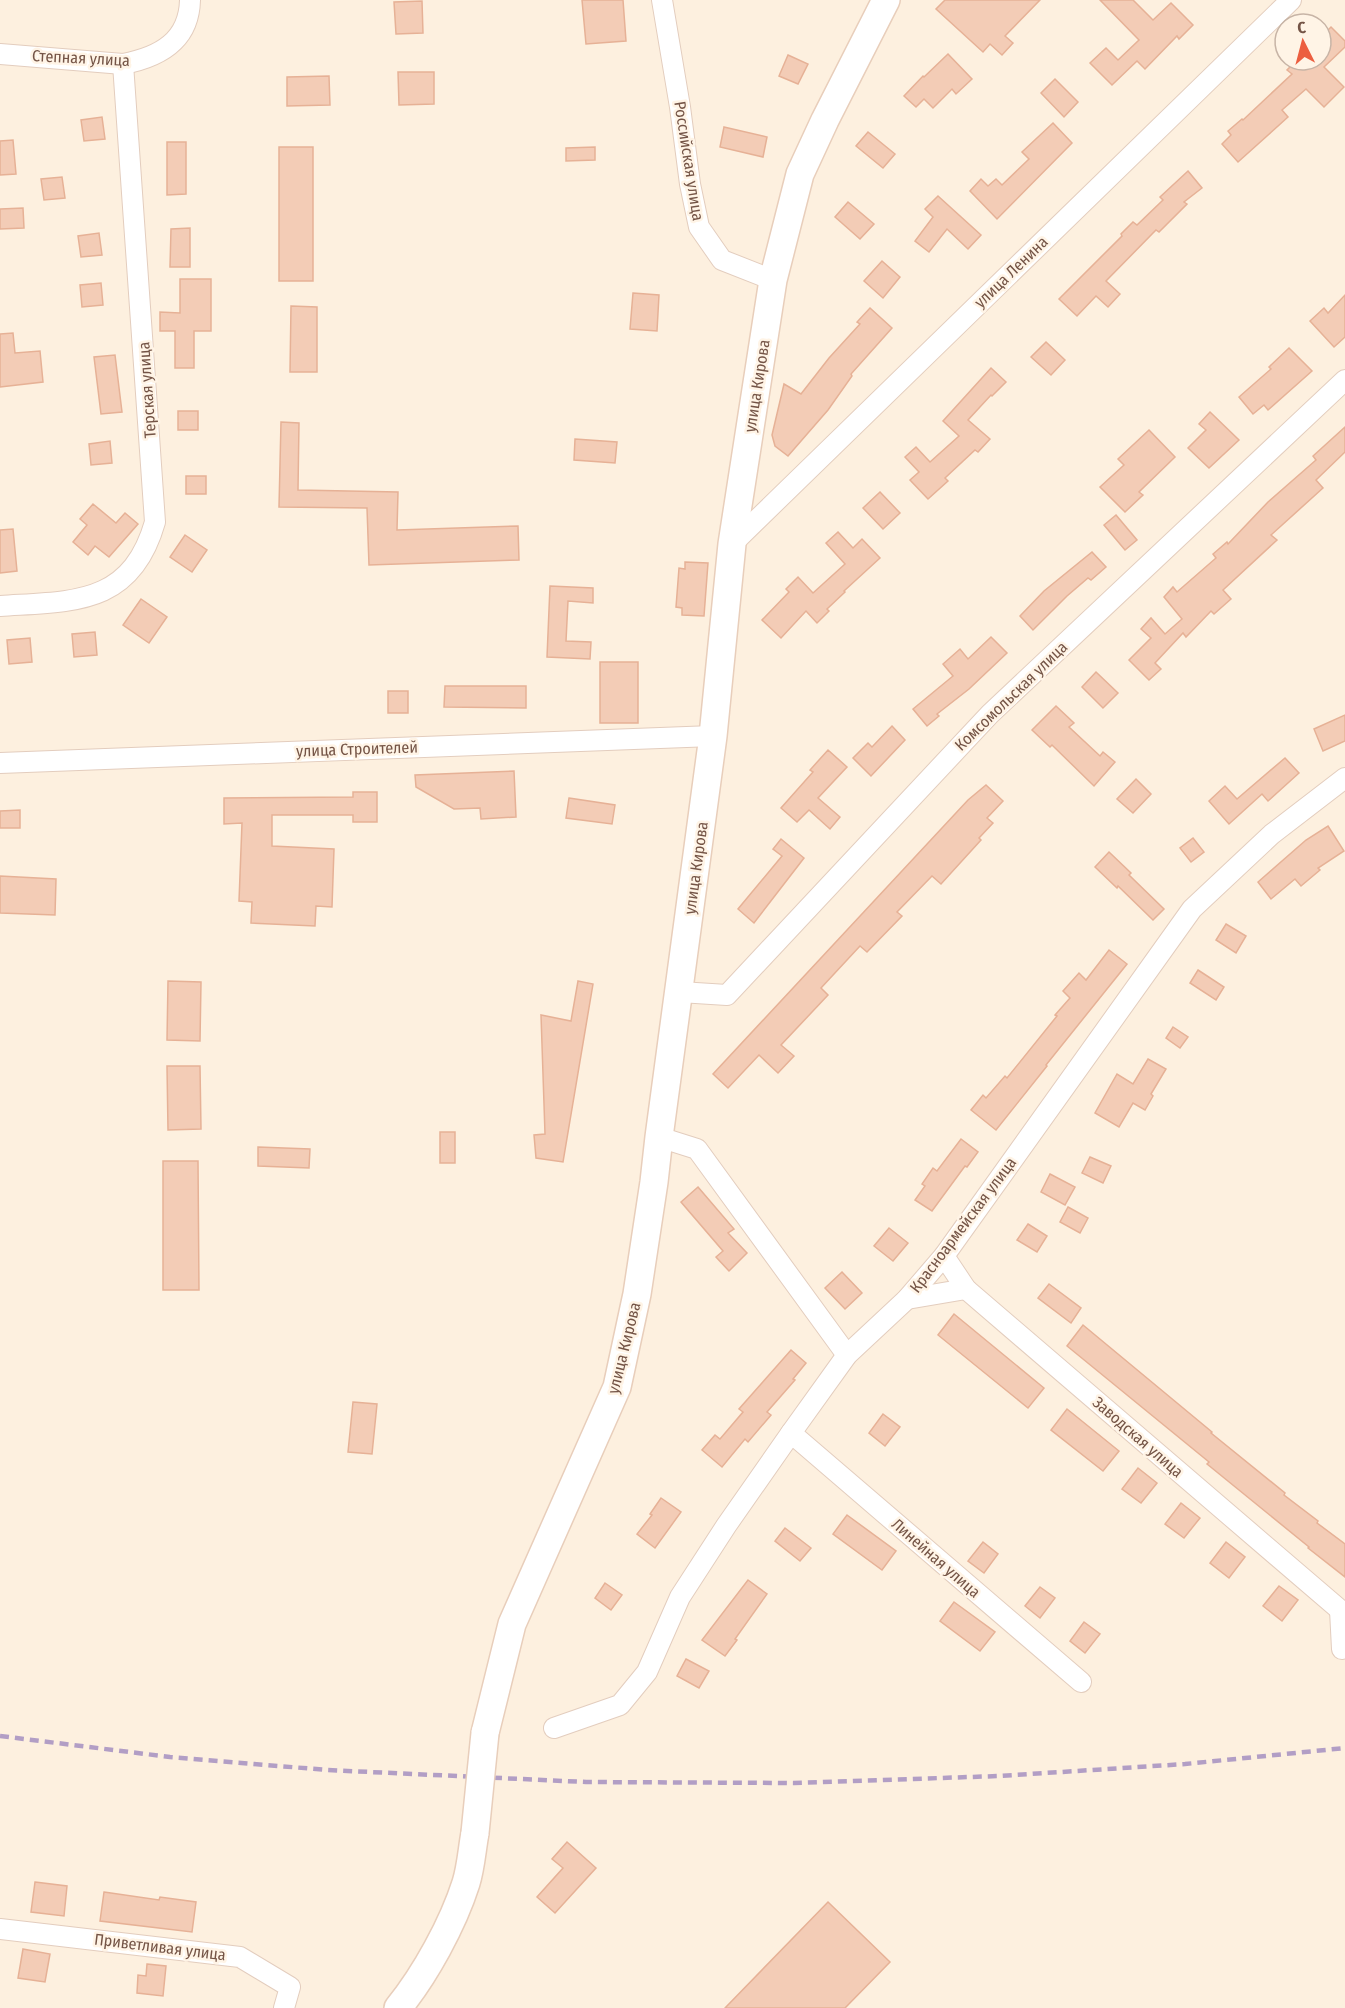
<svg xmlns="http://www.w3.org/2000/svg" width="1345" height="2008" viewBox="0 0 1345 2008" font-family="'Fira Sans Condensed',sans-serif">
	<rect width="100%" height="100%" fill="#fdf0df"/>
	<!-- building -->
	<g fill="#f3ccb6" stroke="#e6b196" stroke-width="1.5">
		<polygon points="582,0 623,0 626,41 586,44"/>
		<polygon points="945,0 1040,0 1005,36 1013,43 1002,55 990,44 983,52 936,9"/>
		<polygon points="1100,0 1133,0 1153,20 1171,3 1193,25 1179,39 1177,36 1145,69 1137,61 1112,85 1090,63 1106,48 1118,60 1139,40"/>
		<polygon points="422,1 423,33 396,34 394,2"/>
		<polygon points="1331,27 1345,41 1345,47 1324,67 1344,87 1324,107 1306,89 1282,110 1288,117 1238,162 1222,144 1231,135 1228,131 1242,119 1243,120 1292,74 1287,70 1297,60 1321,60 1321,37"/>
		<polygon points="948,54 972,79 956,94 952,89 933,108 924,99 916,107 904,96 923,76 924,77"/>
		<polygon points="788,55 808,64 798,84 779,76"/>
		<polygon points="398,72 434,72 434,104 399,105"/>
		<polygon points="329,76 330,105 287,106 287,77"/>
		<polygon points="1055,79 1078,102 1064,117 1041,93"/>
		<polygon points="102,117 105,139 84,141 81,120"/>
		<polygon points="1053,123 1072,143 997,219 970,191 981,179 988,186 996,179 1002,185 1029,159 1022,152"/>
		<polygon points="724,127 767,137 763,157 720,147"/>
		<polygon points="868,132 895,154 883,168 856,146"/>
		<polygon points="13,140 16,174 0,175 0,141"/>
		<polygon points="167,142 186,142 186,194 167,195"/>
		<rect x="279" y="147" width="34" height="134"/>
		<polygon points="595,147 595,160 566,161 566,148"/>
		<polygon points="1188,171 1202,188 1184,202 1187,204 1159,232 1156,230 1106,281 1120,294 1108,307 1096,296 1077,316 1059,299 1122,236 1121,234 1133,222 1137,225 1163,200 1160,197"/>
		<polygon points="62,177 65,198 44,200 41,179"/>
		<polygon points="938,196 981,235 968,249 947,229 929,252 915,241 933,217 925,209"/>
		<polygon points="848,202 874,224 860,239 835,217"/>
		<polygon points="23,208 24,228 0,229 0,209"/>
		<polygon points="190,228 190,267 170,267 171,229"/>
		<polygon points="99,233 102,255 81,257 78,236"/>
		<polygon points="882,261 900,277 883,298 864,281"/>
		<polygon points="180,279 211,279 211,331 194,331 194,368 175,368 175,331 160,331 160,312 180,313"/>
		<polygon points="101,283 103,305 82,307 80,285"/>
		<polygon points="633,293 659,295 657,331 630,329"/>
		<polygon points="1345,295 1345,337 1334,347 1310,321 1324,308 1328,313"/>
		<polygon points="291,306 317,307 317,372 290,372"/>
		<polygon points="870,308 892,328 851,374 852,376 828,410 788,456 775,446 772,435 784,384 801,394 829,358 860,324 857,322"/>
		<polygon points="13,333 15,353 40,351 43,382 0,387 0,334"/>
		<polygon points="1046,342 1065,360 1051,375 1031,357"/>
		<polygon points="1289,348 1312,371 1268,410 1264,405 1253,414 1239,397 1271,369 1269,367"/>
		<polygon points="115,355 122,412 101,414 94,357"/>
		<polygon points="991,368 1006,382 992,396 991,395 968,420 990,439 978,452 975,450 945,478 948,481 928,499 910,480 919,472 905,457 916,447 930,462 959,436 943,421"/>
		<rect x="178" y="411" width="20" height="19"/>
		<polygon points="1210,412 1239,440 1209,468 1188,448 1206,430 1199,424"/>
		<polygon points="281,422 299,423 298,490 398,492 397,530 518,526 519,560 369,565 367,508 279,507"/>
		<polygon points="1345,427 1345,452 1316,480 1323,488 1271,535 1277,540 1223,590 1231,599 1214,614 1211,611 1186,637 1183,633 1155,663 1161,669 1149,680 1129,660 1151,638 1141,629 1151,618 1165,634 1182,619 1164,597 1173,587 1177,592 1216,558 1213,554 1227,542 1228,544 1268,502 1316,460 1313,456"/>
		<polygon points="1149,430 1175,457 1139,492 1143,495 1125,512 1100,487 1124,465 1118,459"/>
		<polygon points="575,439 617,442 615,463 574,460"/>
		<polygon points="110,441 112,463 91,465 89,444"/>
		<rect x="186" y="476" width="20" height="18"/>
		<polygon points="880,492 900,513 883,529 863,508"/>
		<polygon points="93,504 116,523 125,513 138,524 109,557 95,546 88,555 73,542 87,525 80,519"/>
		<polygon points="1116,515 1137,540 1125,550 1104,525"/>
		<polygon points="13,529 17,571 0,573 0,530"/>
		<polygon points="838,532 853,548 862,539 880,558 844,591 845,592 827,609 829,611 817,623 806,611 781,638 762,620 789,592 786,589 798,577 813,593 845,564 826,543"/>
		<polygon points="185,535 207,550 192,572 170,557"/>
		<polygon points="1092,552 1106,567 1091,580 1088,578 1067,596 1033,630 1020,616 1044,591"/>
		<polygon points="685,562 708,563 704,616 682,615 682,608 676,607 679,568 685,569"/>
		<polygon points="550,586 593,588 593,603 568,601 566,641 591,642 590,659 547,657"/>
		<polygon points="141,599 167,617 149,643 123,625"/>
		<polygon points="95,632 97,655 74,657 72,634"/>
		<polygon points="991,637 1007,653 969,689 937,714 939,716 927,726 913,709 953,676 943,664 960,649 968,659"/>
		<polygon points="30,638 32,662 9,664 7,640"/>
		<rect x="600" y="662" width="38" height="61"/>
		<polygon points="1096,672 1118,693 1103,708 1082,687"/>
		<polygon points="445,686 526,686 526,708 444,707"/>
		<rect x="388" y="691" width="20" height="22"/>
		<polygon points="1056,706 1074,723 1069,727 1100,756 1103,752 1115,762 1094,786 1052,745 1050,747 1032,730"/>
		<polygon points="1345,715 1345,741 1323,751 1314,729"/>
		<polygon points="892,726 905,740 871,776 853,758 868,743 872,747"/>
		<polygon points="828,750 847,767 818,798 840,817 830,829 809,810 797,822 781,808 813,772 810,770"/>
		<polygon points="1285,758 1299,773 1268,801 1262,794 1229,824 1209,801 1225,786 1237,799"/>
		<polygon points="514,771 516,817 481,819 480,808 454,809 416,787 415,775"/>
		<polygon points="1136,779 1151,794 1133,813 1117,799"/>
		<polygon points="986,785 1003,801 987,818 993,823 979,838 981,840 941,884 932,876 897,912 902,916 867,952 860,946 821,988 828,995 781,1045 794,1056 778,1073 759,1055 728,1088 713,1074 968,800"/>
		<polygon points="353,792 377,792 377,822 353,822 353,815 272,815 272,846 334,849 332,907 316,906 315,926 251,923 252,902 239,901 242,823 224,824 224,798 353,797"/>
		<polygon points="569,798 615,805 612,824 566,818"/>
		<polygon points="20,810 20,828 0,828 0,811"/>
		<polygon points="1328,826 1344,851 1318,868 1320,870 1301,886 1295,879 1271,899 1258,882 1306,840"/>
		<polygon points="1193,838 1204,852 1191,862 1180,848"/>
		<polygon points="781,839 804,858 754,923 738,909 782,856 773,849"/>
		<polygon points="1109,852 1131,873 1129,875 1164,909 1153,920 1118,886 1117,888 1095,867"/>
		<polygon points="0,876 56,879 55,915 0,913"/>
		<polygon points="1226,924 1246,936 1236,953 1216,940"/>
		<polygon points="1109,950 1127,964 1046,1065 1047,1066 996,1130 971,1110 983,1095 986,1098 1005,1076 1007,1078 1057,1016 1055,1015 1070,998 1063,991 1079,973 1086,980"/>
		<polygon points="1198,970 1224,987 1216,1000 1190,983"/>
		<polygon points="168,981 201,982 200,1041 167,1040"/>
		<polygon points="578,981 593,984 563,1162 536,1158 534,1135 545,1134 541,1015 571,1021"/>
		<polygon points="1173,1027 1188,1037 1180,1048 1166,1038"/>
		<polygon points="1148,1059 1166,1069 1151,1094 1153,1096 1145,1110 1133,1103 1119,1127 1095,1113 1117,1074 1133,1084"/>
		<polygon points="167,1066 200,1066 201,1129 168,1130"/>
		<rect x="440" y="1132" width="15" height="31"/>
		<polygon points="961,1139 978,1152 967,1167 965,1166 932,1211 915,1200 925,1186 922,1184 933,1168 937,1171"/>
		<polygon points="258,1147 310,1149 309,1168 258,1166"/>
		<polygon points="1090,1157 1111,1166 1103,1183 1082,1173"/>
		<polygon points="163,1161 198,1161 199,1290 163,1290"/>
		<polygon points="1050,1174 1075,1187 1065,1205 1041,1192"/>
		<polygon points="698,1187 734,1229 728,1233 747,1253 729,1271 716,1257 723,1251 681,1202"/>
		<polygon points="1068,1207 1088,1218 1080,1233 1060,1222"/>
		<polygon points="1028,1224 1047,1236 1037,1252 1017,1240"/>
		<polygon points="889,1228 908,1243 893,1261 874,1246"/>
		<polygon points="842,1272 862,1293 845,1309 825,1288"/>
		<polygon points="1049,1284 1081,1308 1071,1323 1038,1298"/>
		<polygon points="954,1314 1044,1388 1028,1408 938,1335"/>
		<polygon points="1083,1325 1212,1432 1211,1433 1285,1493 1284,1495 1318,1521 1317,1523 1345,1544 1345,1577 1308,1548 1309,1547 1207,1464 1209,1462 1067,1346"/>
		<polygon points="791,1350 806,1363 793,1379 795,1380 767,1412 771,1415 748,1442 745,1439 722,1467 702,1450 715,1435 720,1439 743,1412 739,1409"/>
		<polygon points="353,1402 377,1404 372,1454 348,1452"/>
		<polygon points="1067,1409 1119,1451 1103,1471 1051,1430"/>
		<polygon points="883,1414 900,1427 885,1446 869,1433"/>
		<polygon points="1138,1468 1157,1483 1141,1503 1122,1489"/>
		<polygon points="661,1498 681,1512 655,1548 637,1534 652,1515 650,1514"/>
		<polygon points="1181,1503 1200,1518 1184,1538 1165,1524"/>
		<polygon points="847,1515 896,1551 882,1570 833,1534"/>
		<polygon points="785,1528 811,1548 800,1561 775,1541"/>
		<polygon points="983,1542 998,1554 984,1573 968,1561"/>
		<polygon points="1226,1542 1245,1557 1229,1578 1210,1563"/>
		<polygon points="748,1580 767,1594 735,1639 737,1640 725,1656 702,1640"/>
		<polygon points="605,1583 622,1595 611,1610 595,1598"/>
		<polygon points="1279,1586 1298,1600 1282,1621 1263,1606"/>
		<polygon points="1040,1587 1055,1598 1040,1618 1025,1606"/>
		<polygon points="954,1602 995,1632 980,1651 940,1621"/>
		<polygon points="1084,1622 1100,1634 1085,1653 1070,1641"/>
		<polygon points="686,1659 709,1671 699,1688 677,1676"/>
		<polygon points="567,1842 596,1868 555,1913 537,1897 563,1868 552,1859"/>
		<polygon points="35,1882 67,1886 64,1916 31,1912"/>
		<polygon points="104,1892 159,1900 160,1897 196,1902 192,1932 100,1921"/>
		<polygon points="828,1902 890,1962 845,2008 725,2008"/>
		<polygon points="23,1949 50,1954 45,1982 18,1978"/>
		<polygon points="147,1964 166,1966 163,1996 137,1993 138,1975 146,1976"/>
	</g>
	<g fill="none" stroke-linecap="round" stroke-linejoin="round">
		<defs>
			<g id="street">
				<polyline points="662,0 680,107 690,184 699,227 722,260 773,280"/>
				<path d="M0,54L123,64C160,57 189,41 190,0"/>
				<polyline points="732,544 1291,0"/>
				<path d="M0,606C73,601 131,606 155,522L123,64"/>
				<polyline points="0,763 713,736"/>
				<polyline points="680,992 727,995 990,714 1345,380"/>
				<polyline points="659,1137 697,1149 847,1355"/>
				<polyline points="944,1256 966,1289 1340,1610"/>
				<polyline points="907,1299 966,1289"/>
				<polyline points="791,1433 1081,1682"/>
				<polyline points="1340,1610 1342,1649"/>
				<polyline points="554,1728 620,1705 647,1672 680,1597 726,1526 791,1433 847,1355 907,1299 944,1256 1192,909 1272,834 1345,778"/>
				<polyline points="0,1929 240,1957 290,1987 284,2008"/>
			</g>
			<g id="secondary">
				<polyline points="485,1733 512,1624 617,1387 637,1294 654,1182 659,1137 713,736 732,544 773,280 800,174 825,120 886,0"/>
				<path d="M398,2008C425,1975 453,1924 466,1883C471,1867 472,1849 475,1833"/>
			</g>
		</defs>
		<!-- street casing -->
		<use href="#street" stroke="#e3cdbe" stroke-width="22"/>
		<!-- secondary casing -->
		<use href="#secondary" stroke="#e8cebb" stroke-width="30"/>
		<!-- street -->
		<use href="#street" stroke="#fff" stroke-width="20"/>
		<!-- secondary -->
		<use href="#secondary" stroke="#fff" stroke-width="27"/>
		<!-- rail -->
		<polyline stroke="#b29ec5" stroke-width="4.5" stroke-dasharray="9 6" stroke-linecap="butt" points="0,1736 170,1757 327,1770 586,1782 794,1783 999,1776 1185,1764 1345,1748"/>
		<defs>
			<polyline id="secondary-bridge" points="475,1833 485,1733"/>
		</defs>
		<!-- secondary-bridge casing -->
		<use href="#secondary-bridge" stroke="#e8cebb" stroke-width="30" stroke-linecap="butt"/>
		<!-- secondary-bridge -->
		<use href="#secondary-bridge" stroke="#fff" stroke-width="27"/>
	</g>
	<g text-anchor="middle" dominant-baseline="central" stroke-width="5" stroke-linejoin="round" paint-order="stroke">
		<!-- street labels -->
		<g font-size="16" fill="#745446" stroke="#fff4e6">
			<text transform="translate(81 58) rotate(3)">Степная улица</text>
			<text transform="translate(689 161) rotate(81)">Российская улица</text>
			<text transform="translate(1011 272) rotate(-44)">улица Ленина</text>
			<text transform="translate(757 386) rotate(-81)">улица Кирова</text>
			<text transform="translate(147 390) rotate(-94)">Терская улица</text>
			<text transform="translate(1011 696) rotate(-44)">Комсомольская улица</text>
			<text transform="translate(357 749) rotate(-2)">улица Строителей</text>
			<text transform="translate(696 868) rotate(-82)">улица Кирова</text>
			<text transform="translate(963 1225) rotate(-53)">Красноармейская улица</text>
			<text transform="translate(624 1348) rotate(-76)">улица Кирова</text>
			<text transform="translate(1138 1437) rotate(41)">Заводская улица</text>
			<text transform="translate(936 1558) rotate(41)">Линейная улица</text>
			<text transform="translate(160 1947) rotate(7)">Приветливая улица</text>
		</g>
	</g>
	<!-- north arrow -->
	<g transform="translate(1303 42) rotate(354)"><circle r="28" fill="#fff4e6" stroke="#c7b4a6" stroke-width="1.5"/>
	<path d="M0-4.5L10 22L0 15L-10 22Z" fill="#ec5e3f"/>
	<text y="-9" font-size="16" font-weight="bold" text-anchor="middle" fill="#745446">С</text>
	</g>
</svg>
